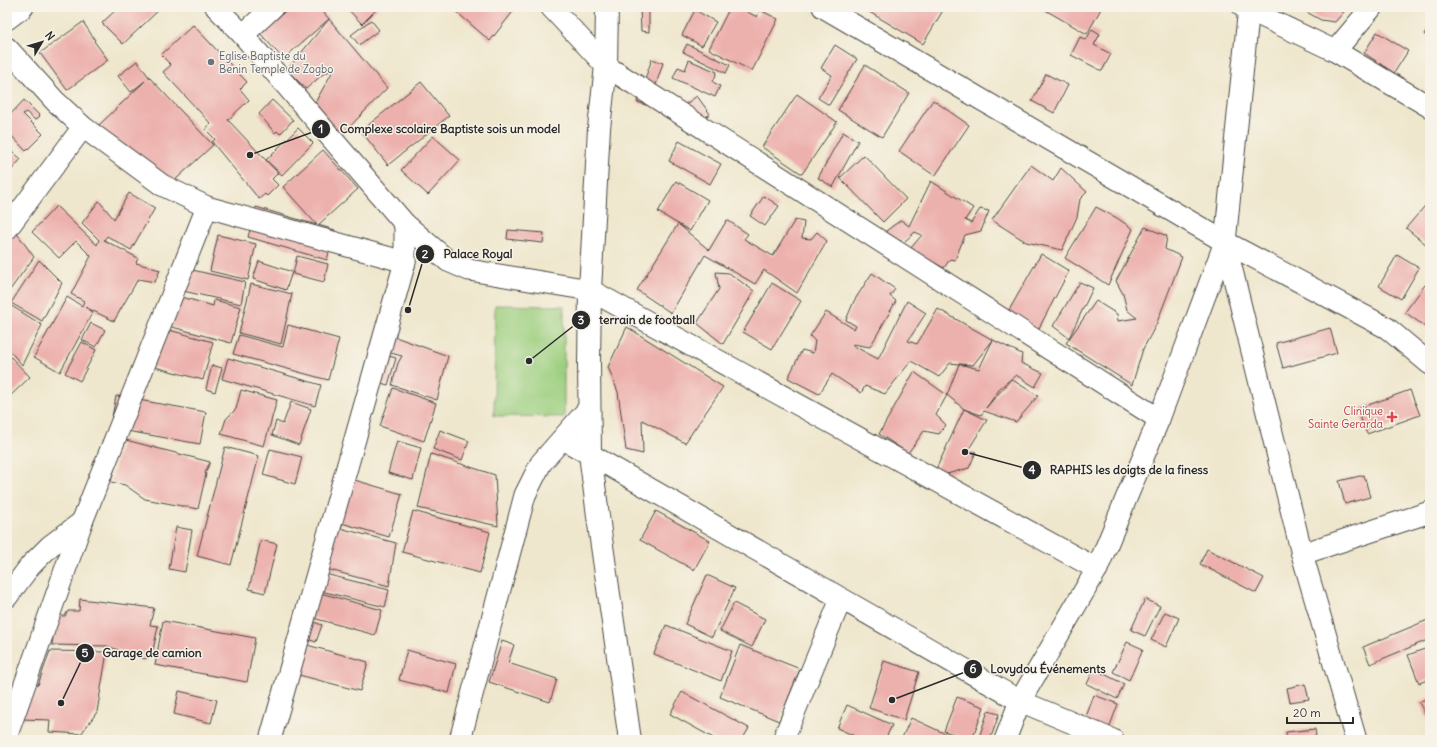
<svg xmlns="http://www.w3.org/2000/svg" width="1437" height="747" viewBox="0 0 1437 747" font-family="Delius,sans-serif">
	<rect width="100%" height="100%" fill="#f7f3e8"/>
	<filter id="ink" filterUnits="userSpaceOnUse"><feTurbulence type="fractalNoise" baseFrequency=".025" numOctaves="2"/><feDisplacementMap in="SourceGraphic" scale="8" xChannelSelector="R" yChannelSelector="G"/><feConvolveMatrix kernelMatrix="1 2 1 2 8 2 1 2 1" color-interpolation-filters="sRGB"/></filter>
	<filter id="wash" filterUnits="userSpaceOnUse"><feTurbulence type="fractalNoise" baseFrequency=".012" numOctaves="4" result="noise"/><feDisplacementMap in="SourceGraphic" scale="16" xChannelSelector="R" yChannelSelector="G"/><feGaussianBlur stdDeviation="0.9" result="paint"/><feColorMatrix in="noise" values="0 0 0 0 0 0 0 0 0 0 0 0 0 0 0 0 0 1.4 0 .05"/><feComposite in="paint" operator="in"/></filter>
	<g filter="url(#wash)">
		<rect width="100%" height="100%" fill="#efe7cd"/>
		<!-- green -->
		<polygon fill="#9ccf7f" stroke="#647d55" points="495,305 564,306 564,417 494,416"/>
		<g id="blocks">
			<!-- building -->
			<g fill="#edb1ad" fill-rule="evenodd">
				<polygon points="119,7 162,7 123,44 102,23"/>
				<polygon points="290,7 319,7 329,19 283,59 260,33"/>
				<polygon points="346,7 379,7 362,24"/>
				<polygon points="451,7 513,7 515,9 490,41"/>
				<polygon points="640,7 649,7 649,32 641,31"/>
				<polygon points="730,7 738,7 757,17 760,10 778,19 752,71 709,49"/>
				<polygon points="861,7 945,7 923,44"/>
				<polygon points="1040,7 1102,7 1087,34"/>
				<polygon points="1305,7 1348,7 1335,22 1321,20 1303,10"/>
				<polygon points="695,10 716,22 702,46 682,35"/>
				<polygon points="329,19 387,88 337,140 312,108 334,69 323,74 306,89 287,70"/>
				<polygon points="371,20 379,30 359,45 351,35"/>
				<polygon points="83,22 95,40 94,41 108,60 67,90 40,53"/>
				<polygon points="193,25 247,82 240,89 249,100 228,120 278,173 272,179 278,185 267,196 265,194 259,199 212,142 215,139 205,129 211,124 163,72 171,65 161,55"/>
				<polygon points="1430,27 1430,39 1424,34"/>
				<polygon points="1092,29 1100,34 1094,45 1111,54 1102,71 1071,55 1080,37 1086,40"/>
				<polygon points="1377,32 1408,51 1394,73 1364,53"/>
				<polygon points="687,44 730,65 726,73 683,52"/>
				<polygon points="835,45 857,59 829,105 818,98 832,75 821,68"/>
				<polygon points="652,59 663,63 649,106 637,102"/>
				<polygon points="689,60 717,72 713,82 720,86 715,97 673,78 678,67 685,70"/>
				<polygon points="137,61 149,77 213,145 160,194 97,127 145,81 131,92 118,76"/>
				<polygon points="865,65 909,93 882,137 838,110"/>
				<polygon points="1046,74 1068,85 1054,113 1032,101"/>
				<polygon points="421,82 449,116 388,165 361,131"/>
				<polygon points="797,94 837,122 802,174 762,147"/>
				<polygon points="697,96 710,114 699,122 686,104"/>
				<polygon points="24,100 40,116 35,120 26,112 23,114 43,134 26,151 7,131 7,118"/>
				<polygon points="272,100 293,120 280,134 277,131 275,133 259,114"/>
				<polygon points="933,100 969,125 935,176 899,151"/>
				<polygon points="298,128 313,143 282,175 266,160"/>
				<polygon points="843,132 858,141 833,187 818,178"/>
				<polygon points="433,136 460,160 428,195 401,170"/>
				<polygon points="679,141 721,164 710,184 669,161"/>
				<polygon points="7,147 21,159 7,175"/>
				<polygon points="323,150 358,189 318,225 335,230 327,260 248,237 256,207 317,225 283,187"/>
				<polygon points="864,155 906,199 883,222 840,178"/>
				<polygon points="1031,165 1053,181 1061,168 1087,192 1080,199 1077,217 1062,250 1026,242 992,220"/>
				<polygon points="676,181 708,200 690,231 678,224 709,250 727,220 748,234 744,239 773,256 795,220 804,222 802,238 811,239 817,232 827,241 797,293 764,270 755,284 705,255 671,313 637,290 678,224 658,212"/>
				<polygon points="931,181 973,208 965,220 971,223 980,209 989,211 981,231 965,235 955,260 950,259 944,268 910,249 922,235 915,232 904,242 882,234 901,220 909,226"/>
				<polygon points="129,193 155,208 131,250 107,236 104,240 138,258 136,263 160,270 155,282 138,279 114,321 85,307 93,312 60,372 34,357 67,297 82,306 84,301 71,294 91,256 76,241 59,258 32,232 56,206 97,245 99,240 82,223 99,201 114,219"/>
				<polygon points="764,196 779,206 765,226 750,216"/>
				<polygon points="1430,200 1430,244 1428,246 1406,228"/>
				<polygon points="1096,207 1117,218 1133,229 1108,285 1065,258"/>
				<polygon points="1145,227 1167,236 1165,249 1182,257 1156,325 1143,349 1132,385 1066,343 1096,301 1117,314 1118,321 1137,318 1127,310 1123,294 1116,281"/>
				<polygon points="13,228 34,257 7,294 7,236"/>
				<polygon points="508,230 544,233 543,243 507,239"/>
				<polygon points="218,235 256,244 248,280 210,271"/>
				<polygon points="1041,254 1069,271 1038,330 1008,312"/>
				<polygon points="1397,255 1419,268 1401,299 1379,286"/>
				<polygon points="297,256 328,264 324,282 293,274"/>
				<polygon points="39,260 62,283 42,321 11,303"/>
				<polygon points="259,261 292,272 286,290 253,279"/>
				<polygon points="179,267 245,282 241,304 174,289"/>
				<polygon points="716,272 729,273 754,291 723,344 697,323 719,289"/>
				<path d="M872,273L895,289L890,296L896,301L870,347L853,344L852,345L878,359L907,301L926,313L908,341L917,344L938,309L993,340L1022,354L1021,363L1043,373L1035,387L1016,375L1011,379L1038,396L1016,422L984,411L981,415L964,409L987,420L967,452H976L969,468L932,478L964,409L947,395L959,364L979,369L993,340L973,365L959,364L950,363L939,377L911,361L885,394L865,386L861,393L832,374L819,394L788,378L802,350L813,353L815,341L810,336L826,312L854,329L856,326L846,320L854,301ZM1011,379L986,408L1001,387Z"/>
				<polygon points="1080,282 1093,288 1069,338 1053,326"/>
				<polygon points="772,283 801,301 772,349 743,332"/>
				<polygon points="251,284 292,294 281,344 239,333"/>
				<polygon points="1425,285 1430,289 1430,326 1428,329 1405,312"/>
				<polygon points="168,293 213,306 214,300 241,307 231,343 154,322"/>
				<polygon points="7,303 42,325 22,365 7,348"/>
				<polygon points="91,323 105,330 96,347 82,340"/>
				<polygon points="151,325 213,342 203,380 140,363"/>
				<polygon points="288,325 339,339 328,380 233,354 239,335 283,347"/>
				<polygon points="627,327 723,387 685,443 642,420 643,454 626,450 618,392 608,367"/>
				<polygon points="1330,328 1337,353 1283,368 1276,343"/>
				<polygon points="379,331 448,356 437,400 392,385 398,363 402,356 372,348"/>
				<polygon points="82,342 96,350 80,381 65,373"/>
				<polygon points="371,351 396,358 388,385 363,378"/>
				<polygon points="7,353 30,377 7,399"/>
				<polygon points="228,358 321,385 315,406 222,379"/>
				<polygon points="212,365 222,368 215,392 206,389"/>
				<polygon points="914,372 947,395 936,415 946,425 939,434 924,431 908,453 879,434"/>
				<polygon points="393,388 436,403 424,441 380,426"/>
				<polygon points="241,390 277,400 264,446 221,434 226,419 236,409"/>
				<polygon points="1410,390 1420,415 1367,434 1357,409"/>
				<polygon points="116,396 206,412 200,444 110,428"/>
				<polygon points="291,402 311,409 299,445 272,435 276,421 283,424"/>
				<polygon points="440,430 469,441 462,460 433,449"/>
				<polygon points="122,439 210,462 205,473 206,474 198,509 145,499 125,485 111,482"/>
				<polygon points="397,441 421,448 413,480 388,473"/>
				<polygon points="225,447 259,456 231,565 197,556"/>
				<polygon points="270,449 302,457 295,484 263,475"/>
				<polygon points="431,454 495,475 498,526 418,508"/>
				<polygon points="1364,475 1370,497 1345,504 1339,481"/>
				<polygon points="341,476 402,494 389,537 328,519"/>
				<polygon points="413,511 490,532 480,573 402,552"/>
				<polygon points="656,511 710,541 694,570 640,540"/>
				<polygon points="325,524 396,543 389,586 319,567"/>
				<polygon points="176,527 192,530 185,572 169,569"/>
				<polygon points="261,540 277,544 265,593 249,589"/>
				<polygon points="1207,549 1264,578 1256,593 1200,564"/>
				<polygon points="317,572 389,590 385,607 313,589"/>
				<polygon points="707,575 735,588 712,637 685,624"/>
				<polygon points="313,591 382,610 375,635 306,616"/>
				<polygon points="80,599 154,608 150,625 158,626 152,655 145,659 107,646 52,645 53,638 46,639 52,616 65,616 68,611 79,611"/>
				<polygon points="1145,599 1160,606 1145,636 1131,630"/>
				<polygon points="734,603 765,619 752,647 720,631"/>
				<polygon points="1165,612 1179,618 1166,647 1151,640"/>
				<polygon points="302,618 322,625 316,642 296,635"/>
				<polygon points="1430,619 1430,639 1370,664 1363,647"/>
				<polygon points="163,621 255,638 247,682 155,665"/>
				<polygon points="666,625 732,651 721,681 654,654"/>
				<polygon points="502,641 514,645 508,663 557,679 550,702 489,682"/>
				<polygon points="1127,642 1143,649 1129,680 1113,672"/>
				<polygon points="307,645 368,662 360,691 299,675"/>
				<polygon points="740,645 800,669 779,721 720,697"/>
				<polygon points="1430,647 1430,679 1419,683 1408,655"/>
				<polygon points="407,650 456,664 449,693 399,680"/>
				<polygon points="50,651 107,652 97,712 81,734 49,732 50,720 23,719 29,685 38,685"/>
				<polygon points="884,661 919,672 904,720 869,708"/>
				<polygon points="1094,669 1124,684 1117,699 1087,684"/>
				<polygon points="1305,684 1309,699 1290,702 1287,688"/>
				<polygon points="179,691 217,700 211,723 174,714"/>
				<polygon points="682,692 749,728 742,740 717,740 670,714"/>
				<polygon points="1094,695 1118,704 1107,734 1083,725"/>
				<polygon points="957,697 984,707 972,740 944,731"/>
				<polygon points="1430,697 1430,724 1419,702"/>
				<polygon points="847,705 892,725 885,740 863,740 837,728"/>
				<polygon points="988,711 999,714 990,740 978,740"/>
				<polygon points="911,718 959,740 901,740"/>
				<polygon points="1315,729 1316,736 1287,740 1286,732"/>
			</g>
		</g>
	</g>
	<g filter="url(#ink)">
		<use href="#blocks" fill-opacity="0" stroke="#484743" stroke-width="1"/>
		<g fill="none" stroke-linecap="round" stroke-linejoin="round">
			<defs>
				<g id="street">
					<polyline points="216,7 243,35 405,224 448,261 469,270 590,290 1097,569"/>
					<polyline points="551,7 606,66 1159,419"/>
					<polyline points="823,7 1225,242 1387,328 1430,364"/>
					<polyline points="1243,7 1335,51 1430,107"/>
					<polyline points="7,19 23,7"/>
					<polyline points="243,35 273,7"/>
					<polyline points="7,48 55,101 83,127 162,185 207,207 405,262"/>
					<polyline points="1335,51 1372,7"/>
					<polyline points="7,229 83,127"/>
					<polyline points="1225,242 1302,554 1356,740"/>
					<polyline points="563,439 1020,701 1113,740"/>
					<polyline points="1302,554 1430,512"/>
					<polyline points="7,597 30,566 50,546 82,522"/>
					<polyline points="7,735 82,522 207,207"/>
					<polyline points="270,740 405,262 405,224"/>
					<polyline points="460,740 525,495 541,463 589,408"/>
					<polyline points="783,740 841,599"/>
					<polyline points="1005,740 1020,701 1097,569 1159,419 1225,242 1249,7"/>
				</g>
				<polyline id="secondary" points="607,7 606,66 599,128 590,290 589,364 590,454 601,539 630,740"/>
			</defs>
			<!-- street casing -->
			<use href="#street" stroke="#484743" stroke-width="23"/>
			<!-- secondary casing -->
			<use href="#secondary" stroke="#484743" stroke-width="24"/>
			<!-- street -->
			<use href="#street" stroke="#fff" stroke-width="21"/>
			<!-- secondary -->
			<use href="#secondary" stroke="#fff" stroke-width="22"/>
		</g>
	</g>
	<!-- markers -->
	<circle fill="#6b7280" stroke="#f7f3e8" stroke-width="1.5" cx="211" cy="62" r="4"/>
	<path fill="#e0444e" stroke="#f7f3e8" stroke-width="1.5" d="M1390 411h4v4h4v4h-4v4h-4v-4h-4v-4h4z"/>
	<g text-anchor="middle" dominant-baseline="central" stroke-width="3" stroke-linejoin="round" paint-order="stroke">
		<!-- worship labels -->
		<g font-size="11" fill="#5b616d" stroke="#f7f3e8" text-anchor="start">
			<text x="219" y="56">Eglise Baptiste du<tspan x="219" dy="13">Benin Temple de Zogbo</tspan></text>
		</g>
		<!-- health labels -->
		<g font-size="11" fill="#be3a42" stroke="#f7f3e8" text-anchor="end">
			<text x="1383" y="411">Clinique<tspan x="1383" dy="13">Sainte Gerarda</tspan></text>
		</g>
	</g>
	<!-- callouts -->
	<path fill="none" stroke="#2b2b2b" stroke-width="1.5" d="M250 155L321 129M408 310L425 254M529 361L581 320M965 452L1032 470M61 703L85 653M892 700L973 669"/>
	<g fill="#2b2b2b" stroke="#f7f3e8" stroke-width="1.5">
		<circle cx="250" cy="155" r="4"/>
		<circle cx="408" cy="310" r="4"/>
		<circle cx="529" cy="361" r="4"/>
		<circle cx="965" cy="452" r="4"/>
		<circle cx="61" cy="703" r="4"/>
		<circle cx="892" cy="700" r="4"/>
		<circle cx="321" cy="129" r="10"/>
		<circle cx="425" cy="254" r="10"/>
		<circle cx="581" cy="320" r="10"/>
		<circle cx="1032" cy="470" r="10"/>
		<circle cx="85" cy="653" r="10"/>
		<circle cx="973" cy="669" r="10"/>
	</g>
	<g font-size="12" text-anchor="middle" font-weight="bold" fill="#fff">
		<text x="321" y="133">1</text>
		<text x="425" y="258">2</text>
		<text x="581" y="324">3</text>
		<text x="1032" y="474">4</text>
		<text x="85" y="657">5</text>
		<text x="973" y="673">6</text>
	</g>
	<g font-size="12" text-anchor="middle" font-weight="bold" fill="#2b2b2b" stroke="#f7f3e8" stroke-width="3" stroke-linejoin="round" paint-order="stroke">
		<text x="450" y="133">Complexe scolaire Baptiste sois un model</text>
		<text x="478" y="258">Palace Royal</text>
		<text x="647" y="324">terrain de football</text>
		<text x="1129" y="474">RAPHIS les doigts de la finess</text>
		<text x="152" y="657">Garage de camion</text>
		<text x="1048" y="673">Lovydou Événements</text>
	</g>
	<!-- margin -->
	<rect width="1437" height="747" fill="none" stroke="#f7f3e8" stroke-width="24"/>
	<!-- north arrow -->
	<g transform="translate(42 42) rotate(52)" stroke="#f7f3e8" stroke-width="3" paint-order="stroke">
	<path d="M0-3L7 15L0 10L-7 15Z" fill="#2b2b2b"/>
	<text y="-6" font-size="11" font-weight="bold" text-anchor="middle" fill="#2b2b2b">N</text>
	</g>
	<!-- scale -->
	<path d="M1287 717v6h66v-6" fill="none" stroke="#2b2b2b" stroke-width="2"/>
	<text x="1293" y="717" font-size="12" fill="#2b2b2b" stroke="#f7f3e8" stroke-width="3" paint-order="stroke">20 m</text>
</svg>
